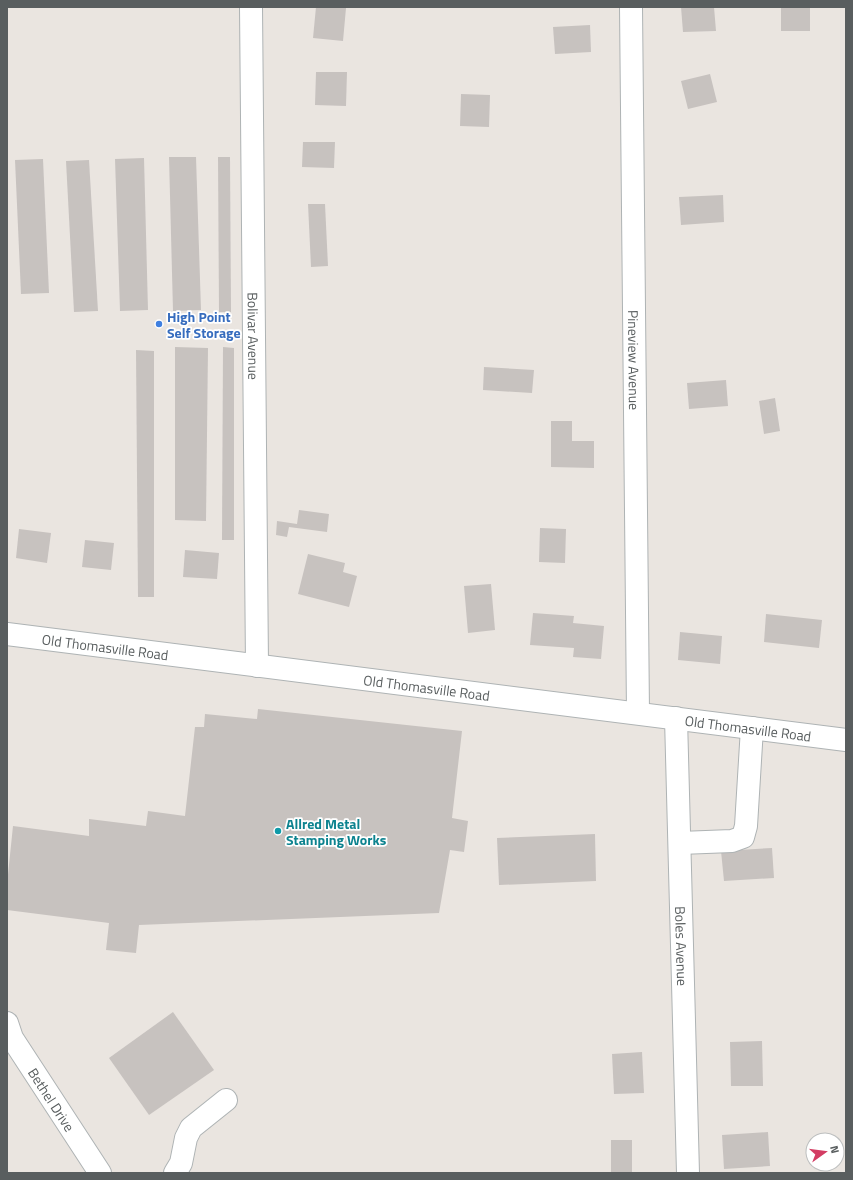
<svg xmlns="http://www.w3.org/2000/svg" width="853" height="1180" viewBox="0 0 853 1180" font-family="'Titillium Web',sans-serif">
	<rect width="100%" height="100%" fill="#eae5e0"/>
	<!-- building -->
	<g fill="#c7c2bf">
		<polygon points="316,7 346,8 343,41 313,38"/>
		<polygon points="681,7 714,7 716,31 683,32"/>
		<rect x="781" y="7" width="29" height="24"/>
		<polygon points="590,25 591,52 555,54 553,27"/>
		<polygon points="316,72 347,72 346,106 315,105"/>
		<polygon points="710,74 717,102 688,109 681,81"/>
		<polygon points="461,94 490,95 489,127 460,126"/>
		<polygon points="303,142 335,142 334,168 302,167"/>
		<polygon points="169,157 196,157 201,310 173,311"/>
		<polygon points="218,157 230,157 231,312 219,312"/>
		<polygon points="144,158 148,310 120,311 115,159"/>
		<polygon points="43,159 49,293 21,294 15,160"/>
		<polygon points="89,160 98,311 74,312 66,161"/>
		<polygon points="723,195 724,222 681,225 679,197"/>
		<polygon points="308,204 325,204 328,266 311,267"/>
		<polygon points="175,347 208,348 206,521 175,520"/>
		<polygon points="223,347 234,348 234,540 222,540"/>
		<polygon points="136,350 154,351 154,597 138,597"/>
		<polygon points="484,367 534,370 532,393 483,390"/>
		<polygon points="726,380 728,406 689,409 687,383"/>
		<polygon points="775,398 780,431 764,434 759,401"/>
		<polygon points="551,421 572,421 572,441 594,441 594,468 551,467"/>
		<polygon points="299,510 329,514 327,532 289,527 287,537 276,535 277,521 297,524"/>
		<polygon points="540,528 566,529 565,563 539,562"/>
		<polygon points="19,529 51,533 47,563 16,558"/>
		<polygon points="85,540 114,543 111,570 82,567"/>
		<polygon points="185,550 219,553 217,579 183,577"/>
		<polygon points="308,554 345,563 343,572 357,576 349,607 298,594"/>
		<polygon points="491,584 495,630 468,633 464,586"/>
		<polygon points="533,613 574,616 573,623 604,626 601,659 573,657 574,648 530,645"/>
		<polygon points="766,614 822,620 819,648 764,642"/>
		<polygon points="680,632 722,636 720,664 678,660"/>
		<polygon points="258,709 462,731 452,818 468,821 464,852 450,850 439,913 139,925 136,953 106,950 109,923 7,910 7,884 13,826 89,836 89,819 146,826 148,811 185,816 195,727 204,727 205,714 257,719"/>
		<polygon points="595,834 596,881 499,885 497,838"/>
		<polygon points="772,848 774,878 724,881 721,851"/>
		<polygon points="173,1012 214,1070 149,1115 109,1058"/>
		<polygon points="762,1041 763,1086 731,1086 730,1042"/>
		<polygon points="642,1052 644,1093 614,1094 612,1054"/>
		<polygon points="768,1132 770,1166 724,1169 722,1135"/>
		<rect x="611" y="1140" width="21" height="33"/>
	</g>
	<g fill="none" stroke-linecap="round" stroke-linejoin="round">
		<defs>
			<g id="minor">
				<path id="s1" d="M251,7L257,666"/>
				<path id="s2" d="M631,7L638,713"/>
				<path id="s3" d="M7,634L846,740"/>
				<path id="s4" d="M676,718L688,1173"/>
				<polyline points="680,843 732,841 743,837 746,826 752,728"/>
				<path id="s5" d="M7,1023L12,1038L100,1173"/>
				<polyline points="175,1173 181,1163 186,1138 191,1128 226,1100"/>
			</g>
		</defs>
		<!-- minor casing -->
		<use href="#minor" stroke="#aeb3b4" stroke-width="24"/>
		<!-- minor -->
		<use href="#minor" stroke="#fff" stroke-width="22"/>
	</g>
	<!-- markers -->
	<circle fill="#3f7fe0" stroke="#fff" stroke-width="1.5" cx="159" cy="324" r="4"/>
	<circle fill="#0f9aa8" stroke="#fff" stroke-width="1.5" cx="278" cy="831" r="4"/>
	<g text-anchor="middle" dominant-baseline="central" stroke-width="3.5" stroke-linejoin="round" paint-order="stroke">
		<!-- shop labels -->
		<g font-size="14" font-weight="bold" fill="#366cbe" stroke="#fff" text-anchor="start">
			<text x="167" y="316">High Point<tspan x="167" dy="16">Self Storage</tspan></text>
		</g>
		<!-- street labels -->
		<g font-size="14" fill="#595e5f" stroke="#fff">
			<text stroke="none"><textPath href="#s1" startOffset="329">Bolivar Avenue</textPath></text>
			<text stroke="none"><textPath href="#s2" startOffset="353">Pineview Avenue</textPath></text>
			<text stroke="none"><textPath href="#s3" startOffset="99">Old Thomasville Road</textPath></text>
			<text stroke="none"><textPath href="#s3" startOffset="423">Old Thomasville Road</textPath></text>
			<text stroke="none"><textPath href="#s3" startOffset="747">Old Thomasville Road</textPath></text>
			<text stroke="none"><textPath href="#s4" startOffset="228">Boles Avenue</textPath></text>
			<text stroke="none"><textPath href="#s5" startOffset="89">Bethel Drive</textPath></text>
		</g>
		<!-- culture labels -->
		<g font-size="14" font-weight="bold" fill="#0d838f" stroke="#fff" text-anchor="start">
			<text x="286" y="823">Allred Metal<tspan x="286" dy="16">Stamping Works</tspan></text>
		</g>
	</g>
	<!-- border -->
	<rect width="853" height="1180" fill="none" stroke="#595e5f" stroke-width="16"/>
	<!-- north arrow -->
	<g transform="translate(825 1152) rotate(76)"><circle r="19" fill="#ffffff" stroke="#bdbfbf"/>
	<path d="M0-3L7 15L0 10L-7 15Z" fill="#d33d63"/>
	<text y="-6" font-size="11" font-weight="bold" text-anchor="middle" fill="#595e5f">N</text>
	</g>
</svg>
